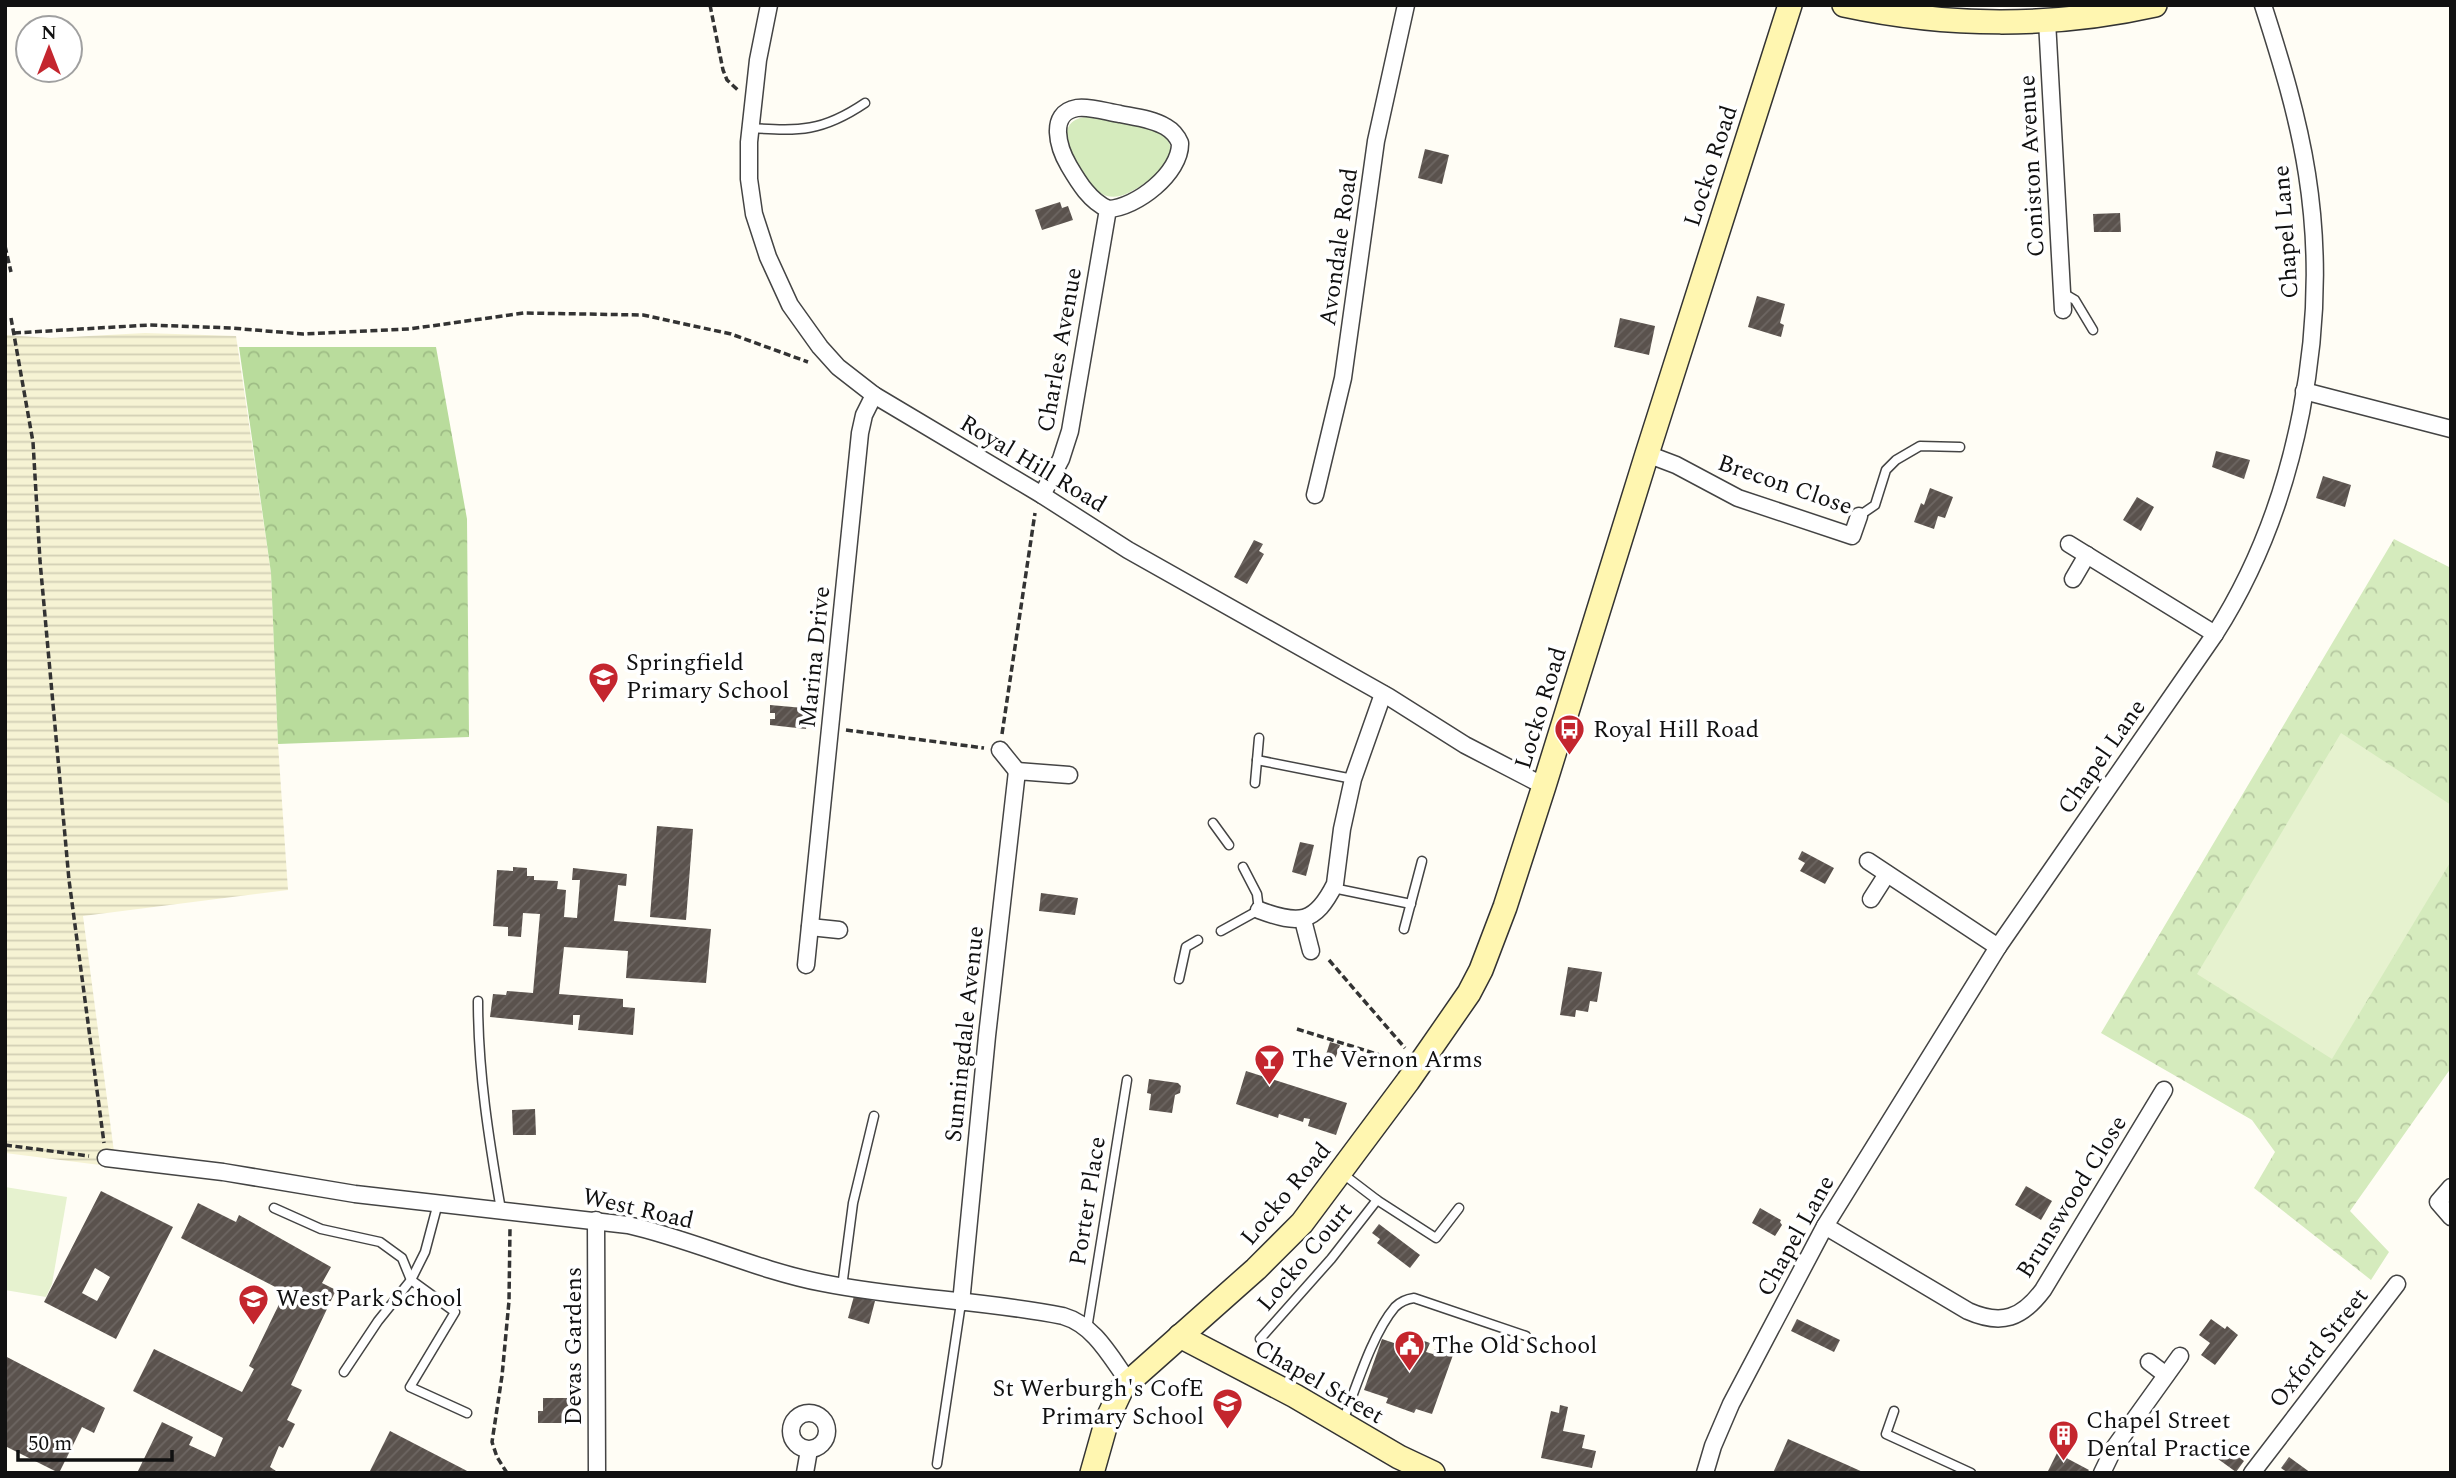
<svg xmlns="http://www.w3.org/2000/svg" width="2456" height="1478" viewBox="0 0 2456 1478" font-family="Spectral,serif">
	<defs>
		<pattern id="farmland-rules" width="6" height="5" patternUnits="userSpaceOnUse" patternTransform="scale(1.75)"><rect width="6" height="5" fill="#f6f3d4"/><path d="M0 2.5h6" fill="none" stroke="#d2cfb5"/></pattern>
		<pattern id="forest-crowns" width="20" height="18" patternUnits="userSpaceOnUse" patternTransform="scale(1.75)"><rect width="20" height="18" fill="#b9dc9c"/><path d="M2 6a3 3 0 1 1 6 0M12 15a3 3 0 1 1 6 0" fill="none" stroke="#9ebc85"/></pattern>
		<pattern id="park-crowns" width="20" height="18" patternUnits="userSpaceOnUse" patternTransform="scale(1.75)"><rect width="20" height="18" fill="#d5ebbd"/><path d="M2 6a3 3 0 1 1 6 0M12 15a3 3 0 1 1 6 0" fill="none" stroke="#b6c8a1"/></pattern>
		<pattern id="building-hatch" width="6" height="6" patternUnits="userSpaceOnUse" patternTransform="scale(1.75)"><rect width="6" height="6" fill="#5a524d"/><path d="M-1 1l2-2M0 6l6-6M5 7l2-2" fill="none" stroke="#6d6662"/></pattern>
	</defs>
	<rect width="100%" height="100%" fill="#fffdf5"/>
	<!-- farmland -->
	<polygon fill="url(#farmland-rules)" points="145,333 236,336 271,573 278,744 288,890 83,916 116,1167 5,1153 5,335 51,338"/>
	<!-- grass -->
	<path fill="#d5ebbd" d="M1087,117C1109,121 1186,123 1168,159C1161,173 1143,186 1128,193C1122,196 1114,198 1107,196C1084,189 1041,120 1087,117Z"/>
	<!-- forest -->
	<polygon fill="url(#forest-crowns)" points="239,347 436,347 467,519 469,737 278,744 271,573"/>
	<!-- park -->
	<polygon fill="url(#park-crowns)" points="2394,539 2451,568 2451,1068 2350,1211 2389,1252 2371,1280 2254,1188 2275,1152 2252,1120 2101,1033"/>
	<!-- pitch -->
	<g fill="#e6f2cf">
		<polygon points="2341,733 2451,805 2451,861 2332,1059 2197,974"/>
		<polygon points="5,1187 67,1197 52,1284 46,1297 5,1290"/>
	</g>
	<!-- building -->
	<g fill="url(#building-hatch)" fill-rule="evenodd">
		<polygon points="1425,149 1449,155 1442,184 1418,178"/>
		<polygon points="1060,202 1062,208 1068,206 1073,220 1042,230 1035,210"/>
		<polygon points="2120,213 2121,232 2094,232 2093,214"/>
		<polygon points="1757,296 1785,304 1780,323 1784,325 1781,337 1748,327"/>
		<polygon points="1620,318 1655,326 1649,355 1614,347"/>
		<polygon points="2216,451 2250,460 2244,479 2212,467"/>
		<polygon points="2323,476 2351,485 2345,507 2316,498"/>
		<polygon points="1930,488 1953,497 1945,518 1938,516 1934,529 1914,522 1921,503 1924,505"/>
		<polygon points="2137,497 2154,507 2141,531 2123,520"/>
		<polygon points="1254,540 1263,544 1259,551 1264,554 1247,584 1234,577"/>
		<polygon points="770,705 804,708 802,719 807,719 806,729 770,725 770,719 775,719 775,713 770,713"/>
		<polygon points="657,826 693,829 686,920 650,917"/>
		<polygon points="1300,842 1314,845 1306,876 1292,872"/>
		<polygon points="1802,851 1834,868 1825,884 1800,871 1805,863 1798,859"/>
		<polygon points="513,867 527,868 527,876 534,876 534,880 558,881 557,889 566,890 564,917 577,918 580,880 572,880 573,868 627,874 626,886 618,885 614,921 711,929 706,983 626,978 628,951 564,947 559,994 623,999 623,1007 635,1008 633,1035 578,1030 580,1015 573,1015 573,1025 490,1017 493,994 506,995 507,991 533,993 540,914 523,913 521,937 508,936 508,927 493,926 497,870 513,871"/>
		<polygon points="1041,893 1078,898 1075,915 1039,911"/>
		<polygon points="1568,967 1602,972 1597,1002 1590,1001 1588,1012 1576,1010 1575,1017 1560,1015"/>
		<polygon points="1330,1042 1340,1045 1333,1065 1324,1061"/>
		<polygon points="1246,1071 1347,1103 1336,1135 1308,1126 1310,1119 1304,1118 1303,1122 1279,1114 1278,1118 1236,1104"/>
		<polygon points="1149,1079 1178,1083 1181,1086 1180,1093 1175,1095 1172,1113 1149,1110 1151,1094 1147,1093"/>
		<polygon points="535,1109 536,1135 513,1135 512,1110"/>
		<polygon points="2026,1186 2052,1201 2041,1220 2015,1205"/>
		<path d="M101,1191L173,1227L116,1339L44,1302ZM95,1268L110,1277L97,1301L82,1293Z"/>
		<polygon points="198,1203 236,1222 239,1215 331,1267 322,1283 336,1290 291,1385 302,1390 287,1420 295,1424 283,1448 279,1446 270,1467 279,1473 137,1473 162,1422 193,1437 189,1445 215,1457 223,1438 133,1391 154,1349 242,1392 254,1369 249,1366 285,1292 181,1238"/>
		<polygon points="1760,1208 1781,1220 1780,1222 1782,1225 1775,1236 1752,1223"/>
		<polygon points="1379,1224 1420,1255 1410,1268 1377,1243 1380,1239 1372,1233"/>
		<polygon points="854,1296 875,1301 869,1324 848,1318"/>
		<polygon points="1797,1319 1840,1340 1834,1352 1791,1331"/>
		<polygon points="2211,1319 2225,1329 2227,1326 2238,1335 2215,1365 2201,1355 2210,1343 2199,1335"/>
		<polygon points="1407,1335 1430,1343 1426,1352 1433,1354 1435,1349 1453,1355 1432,1414 1416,1409 1414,1413 1386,1403 1388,1398 1364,1390 1382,1339 1403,1346"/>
		<polygon points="5,1356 105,1408 94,1433 82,1427 59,1473 5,1446"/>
		<polygon points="543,1398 571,1398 571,1423 538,1423 538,1411 543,1411"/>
		<polygon points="1560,1405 1568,1407 1563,1431 1585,1435 1582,1448 1596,1451 1592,1468 1541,1458 1551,1411 1559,1413"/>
		<polygon points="390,1431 471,1473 369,1473"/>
		<polygon points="1788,1439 1845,1464 1865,1473 1773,1473"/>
		<polygon points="2212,1444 2219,1448 2222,1444 2244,1461 2236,1472 2207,1451"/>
		<polygon points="2057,1453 2089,1470 2087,1473 2047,1473"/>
		<polygon points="2289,1457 2311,1473 2288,1473 2281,1468"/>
	</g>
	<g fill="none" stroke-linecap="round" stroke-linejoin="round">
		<defs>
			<g id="lane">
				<path d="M751,128C800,131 822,132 865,103"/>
				<polyline points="2063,293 2075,300 2093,330"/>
				<polyline points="1859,516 1875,505 1886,470 1896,460 1920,446 1960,447"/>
				<polyline points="1257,760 1353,779"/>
				<polyline points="1255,783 1259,738"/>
				<polyline points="1213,823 1229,845"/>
				<polyline points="1333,888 1411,904"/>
				<polyline points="1404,929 1422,861"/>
				<polyline points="1221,931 1259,910 1257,894 1243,867"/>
				<polyline points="1179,979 1186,947 1198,940"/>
				<path d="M478,1001C478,1072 489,1140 501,1210"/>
				<polyline points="1343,1174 1377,1200 1436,1238 1459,1208"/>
				<polyline points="274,1208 321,1229 380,1242 402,1258 411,1280 455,1312 410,1387 467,1413"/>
				<polyline points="842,1287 853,1203 874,1116"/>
				<polyline points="1087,1329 1127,1080"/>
				<polyline points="1260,1339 1331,1259 1377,1200"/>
				<polyline points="344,1372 378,1321 411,1280 425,1252 438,1203"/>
				<polyline points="1894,1411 1886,1434 1971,1473"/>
				<path d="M1343,1421C1356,1388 1372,1334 1395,1307C1400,1302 1407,1299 1414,1298L1526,1336"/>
				<polyline points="937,1464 961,1303"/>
			</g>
			<g id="street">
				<polyline points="769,5 758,60 749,142 749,179 754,214 768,257 790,305 820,347 838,367 874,395 1042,495 1128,550 1389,697 1465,745 1544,786"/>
				<polyline points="2047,21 2063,310"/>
				<polyline points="2304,391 2451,429"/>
				<polyline points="1647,454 1676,465 1738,498 1852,536 1859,516"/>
				<path d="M1042,495L1061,459L1070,431L1108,209C1090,201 1079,183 1069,166C1059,149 1047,113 1077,108C1090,106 1107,112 1120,114C1135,117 1153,119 1166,127C1173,131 1177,136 1180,143C1181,173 1136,208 1108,209"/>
				<polyline points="1315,495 1343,378 1376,141 1406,5"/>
				<polyline points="2069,544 2215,634"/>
				<polyline points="2073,579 2087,555"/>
				<polyline points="1000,750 1017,771"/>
				<polyline points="1868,861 1998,947"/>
				<polyline points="1871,899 1887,874"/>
				<path d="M1259,910C1299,925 1315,924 1335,884L1342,829L1353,779L1383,694"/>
				<polyline points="1303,920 1311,951"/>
				<polyline points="810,927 839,930"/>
				<polyline points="806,965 860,433 864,415 874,395"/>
				<path d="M106,1158L223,1172L355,1194L628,1225C694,1240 756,1270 823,1283C902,1299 984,1300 1063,1316C1094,1325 1110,1356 1128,1381"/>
				<polyline points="2451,1187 2438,1202 2451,1217"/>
				<polyline points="596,1220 597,1473"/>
				<path d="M1825,1226L1968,1311C2002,1326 2022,1318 2043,1290L2164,1090"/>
				<polyline points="961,1303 987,1036 1017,771 1069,775"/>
				<polyline points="2149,1362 2166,1375"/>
				<circle cx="809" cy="1431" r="18"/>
				<polyline points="805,1473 809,1450"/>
				<path d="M1705,1473L1713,1446L1731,1404L1825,1226L1998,947L2215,634C2298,504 2331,326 2307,174C2298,116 2281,61 2263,5"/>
				<polyline points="2102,1473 2114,1448 2180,1356"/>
				<polyline points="2252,1473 2397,1284"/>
			</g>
			<g id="secondary">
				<path d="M1844,5C1946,27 2053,28 2155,5"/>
				<polyline points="1180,1336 1295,1396 1399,1457 1433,1473"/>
				<polyline points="1092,1473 1107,1420 1122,1388 1256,1269 1302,1223 1408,1081 1469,993 1481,970 1505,907 1544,786 1647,454 1790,5"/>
			</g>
		</defs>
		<!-- lane casing -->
		<use href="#lane" stroke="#444" stroke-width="11"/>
		<!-- street casing -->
		<use href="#street" stroke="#444" stroke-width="19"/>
		<!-- secondary casing -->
		<use href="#secondary" stroke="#333" stroke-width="26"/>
		<!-- path -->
		<g stroke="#333" stroke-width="3.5" stroke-dasharray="7 3.5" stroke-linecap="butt">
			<polyline points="710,5 723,70 727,80 739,91"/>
			<polyline points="5,246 11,272"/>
			<polyline points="11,318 33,442 40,561 69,880 104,1143"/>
			<polyline points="14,333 149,325 231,328 303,334 409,329 524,313 643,315 731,334 808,362"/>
			<polyline points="846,730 984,748"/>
			<polyline points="1002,734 1035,513"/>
			<polyline points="1329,960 1405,1048"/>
			<polyline points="1297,1029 1396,1060"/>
			<polyline points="5,1145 89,1156"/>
			<polyline points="507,1473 497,1457 492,1442 502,1376 509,1301 510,1228"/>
			<polyline points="2450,1473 2451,1471"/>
		</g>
		<!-- lane -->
		<use href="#lane" stroke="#fff" stroke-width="8"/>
		<!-- street -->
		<use href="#street" stroke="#fff" stroke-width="16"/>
		<!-- secondary -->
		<use href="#secondary" stroke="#fff6b0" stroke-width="23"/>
	</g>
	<!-- icons -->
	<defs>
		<symbol id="school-pin" viewBox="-11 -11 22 30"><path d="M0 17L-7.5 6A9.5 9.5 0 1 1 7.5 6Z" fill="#c4262e" stroke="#fff"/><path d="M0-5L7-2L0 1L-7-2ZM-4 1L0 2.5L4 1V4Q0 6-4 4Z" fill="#fff"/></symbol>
		<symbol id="bus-pin" viewBox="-11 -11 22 30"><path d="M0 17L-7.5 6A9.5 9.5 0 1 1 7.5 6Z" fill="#c4262e" stroke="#fff"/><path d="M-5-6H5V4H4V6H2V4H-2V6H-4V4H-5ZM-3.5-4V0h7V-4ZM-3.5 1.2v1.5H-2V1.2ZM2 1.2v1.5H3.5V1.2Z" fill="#fff"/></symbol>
		<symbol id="bar-pin" viewBox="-11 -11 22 30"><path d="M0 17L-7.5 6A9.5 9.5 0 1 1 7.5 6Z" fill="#c4262e" stroke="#fff"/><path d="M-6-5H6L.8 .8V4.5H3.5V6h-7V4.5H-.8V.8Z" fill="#fff"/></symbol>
		<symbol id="civic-pin" viewBox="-11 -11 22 30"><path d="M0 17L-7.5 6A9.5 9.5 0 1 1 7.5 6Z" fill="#c4262e" stroke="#fff"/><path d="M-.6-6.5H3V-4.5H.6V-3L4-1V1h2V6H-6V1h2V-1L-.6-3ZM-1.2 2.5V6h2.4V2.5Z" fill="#fff"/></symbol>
		<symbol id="building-pin" viewBox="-11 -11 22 30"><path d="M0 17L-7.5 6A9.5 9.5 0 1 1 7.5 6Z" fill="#c4262e" stroke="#fff"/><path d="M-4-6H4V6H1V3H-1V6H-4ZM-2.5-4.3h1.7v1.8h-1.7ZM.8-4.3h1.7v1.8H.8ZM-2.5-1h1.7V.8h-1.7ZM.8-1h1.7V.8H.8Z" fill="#fff"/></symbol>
	</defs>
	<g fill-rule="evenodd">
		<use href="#school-pin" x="586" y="660" width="35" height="47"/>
		<use href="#bus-pin" x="1552" y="712" width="35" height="47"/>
		<use href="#bar-pin" x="1252" y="1042" width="35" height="47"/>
		<use href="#school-pin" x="236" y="1282" width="35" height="47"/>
		<use href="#civic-pin" x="1392" y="1328" width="35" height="47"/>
		<use href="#school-pin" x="1210" y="1386" width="35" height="47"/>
		<use href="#building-pin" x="2046" y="1418" width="35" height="47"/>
	</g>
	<g text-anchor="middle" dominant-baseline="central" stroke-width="7" stroke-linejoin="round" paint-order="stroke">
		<!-- street labels -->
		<g font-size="24" fill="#111" stroke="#fff">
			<text transform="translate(1711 166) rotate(-72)">Locko Road</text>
			<text transform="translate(2032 166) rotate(-93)">Coniston Avenue</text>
			<text transform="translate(2286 232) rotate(-94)">Chapel Lane</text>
			<text transform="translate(1339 247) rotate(-82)">Avondale Road</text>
			<text transform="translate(1060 350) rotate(-80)">Charles Avenue</text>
			<text transform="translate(1033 464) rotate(31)">Royal Hill Road</text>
			<text transform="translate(1785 485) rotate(19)">Brecon Close</text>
			<text transform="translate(815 657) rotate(-84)">Marina Drive</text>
			<text transform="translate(1541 708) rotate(-73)">Locko Road</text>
			<text transform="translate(2102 757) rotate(-55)">Chapel Lane</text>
			<text transform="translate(965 1034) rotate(-84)">Sunningdale Avenue</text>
			<text transform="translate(1286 1194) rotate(-50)">Locko Road</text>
			<text transform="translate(2072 1197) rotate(-58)">Brunswood Close</text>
			<text transform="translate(1088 1201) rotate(-81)">Porter Place</text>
			<text transform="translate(638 1209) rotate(13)">West Road</text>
			<text transform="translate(1796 1236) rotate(-61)">Chapel Lane</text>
			<text transform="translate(1305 1257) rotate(-50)">Locko Court</text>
			<text transform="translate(574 1346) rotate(-90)">Devas Gardens</text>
			<text transform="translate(2319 1348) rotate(-52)">Oxford Street</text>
			<text transform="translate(1319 1382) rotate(30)">Chapel Street</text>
		</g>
		<!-- poi labels -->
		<g font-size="24" fill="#111" stroke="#fff" text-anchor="start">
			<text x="626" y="663">Springfield<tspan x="626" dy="28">Primary School</tspan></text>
			<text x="1593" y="730">Royal Hill Road</text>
			<text x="1292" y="1060">The Vernon Arms</text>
			<text x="276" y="1299">West Park School</text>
			<text x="1432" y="1346">The Old School</text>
			<text x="1204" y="1389" text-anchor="end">St Werburgh's CofE<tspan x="1204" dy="28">Primary School</tspan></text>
			<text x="2086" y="1421">Chapel Street<tspan x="2086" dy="28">Dental Practice</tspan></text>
		</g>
	</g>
	<!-- border -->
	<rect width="2456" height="1478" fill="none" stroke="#111111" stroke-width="14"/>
	<!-- north arrow -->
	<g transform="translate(49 49)"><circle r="33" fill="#ffffff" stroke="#a0a0a0" stroke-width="2"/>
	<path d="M0-5L12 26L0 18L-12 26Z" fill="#c4262e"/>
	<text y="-10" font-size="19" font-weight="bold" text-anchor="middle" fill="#111111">N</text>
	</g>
	<!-- scale -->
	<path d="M18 1450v10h154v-10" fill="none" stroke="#111111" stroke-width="3.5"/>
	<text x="28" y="1450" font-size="21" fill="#111111" stroke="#ffffff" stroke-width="5" paint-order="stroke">50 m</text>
</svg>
